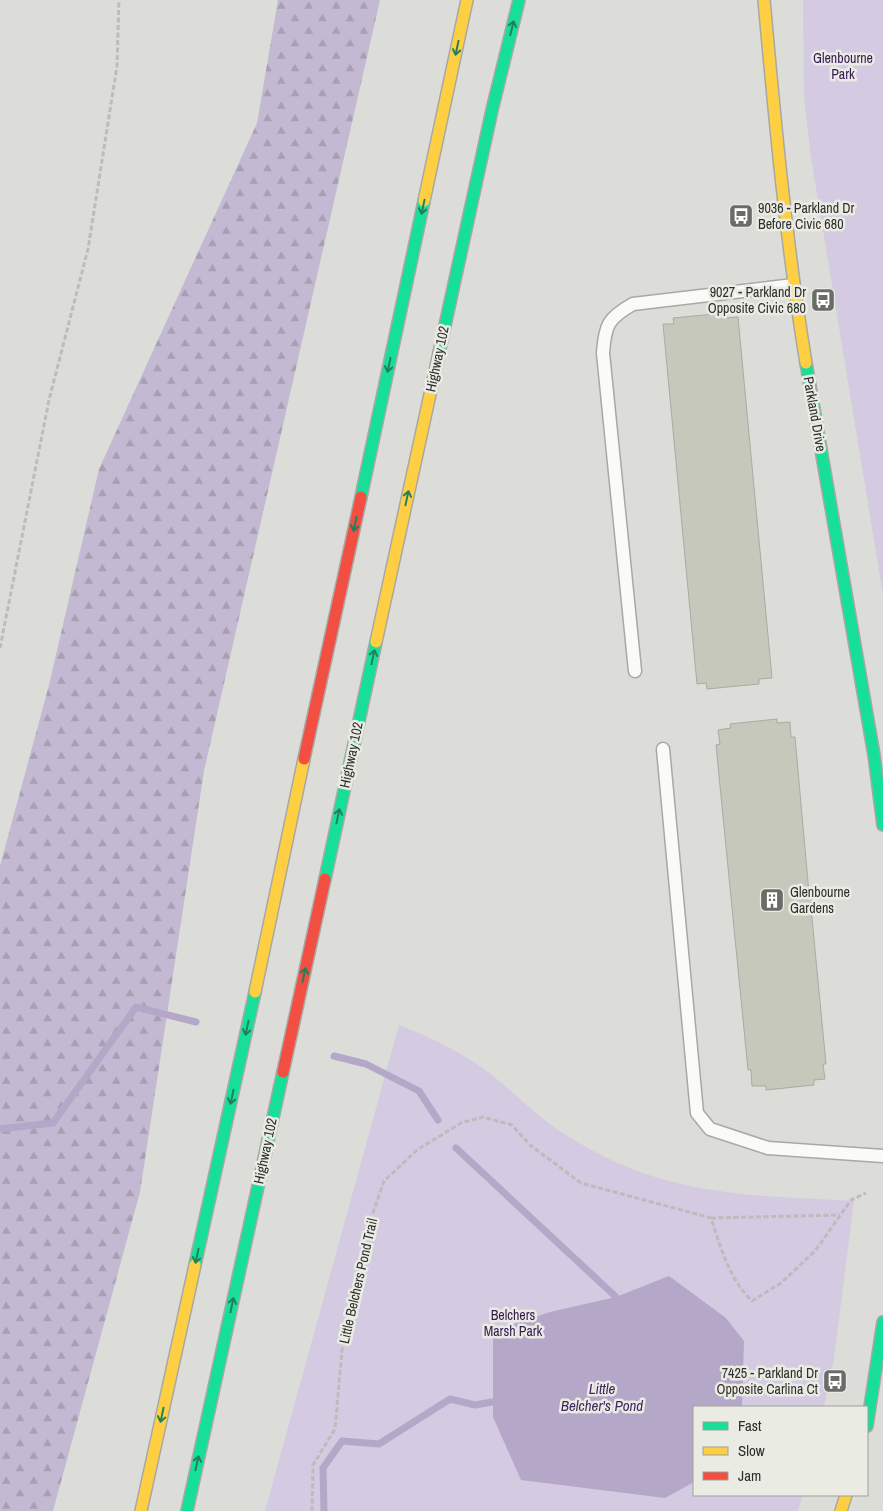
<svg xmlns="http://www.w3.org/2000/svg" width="883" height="1511" viewBox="0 0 883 1511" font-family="'Archivo Narrow',sans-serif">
	<defs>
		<pattern id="forest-firs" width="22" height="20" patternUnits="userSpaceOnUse" patternTransform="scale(1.25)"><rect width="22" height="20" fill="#c3b9d2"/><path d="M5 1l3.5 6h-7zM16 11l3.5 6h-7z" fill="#a89fb4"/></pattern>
	</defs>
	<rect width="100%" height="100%" fill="#dcddd8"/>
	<!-- forest -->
	<polygon fill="url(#forest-firs)" points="278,0 380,0 204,771 140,1192 53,1511 0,1511 0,866 49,685 99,469 257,123"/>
	<!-- park -->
	<g fill="#d4cae2">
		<polygon points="803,0 883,0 883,595 810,151 804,97"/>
		<path d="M399,1025C432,1038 464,1053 492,1075C517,1095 539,1118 566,1135C663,1197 745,1195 854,1201L834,1358L824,1407H694V1495H803L798,1511H265Z"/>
	</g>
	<!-- water -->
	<polygon fill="#b4a7c8" points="669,1276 726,1318 744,1341 742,1407 694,1407 694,1482 665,1498 521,1480 493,1417 493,1331 550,1312 616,1297"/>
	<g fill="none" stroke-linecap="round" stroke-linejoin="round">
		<!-- stream -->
		<g stroke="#b4a7c8" stroke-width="7">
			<polyline points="334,1056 366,1064 419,1091 438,1120"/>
			<polyline points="0,1129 53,1123 136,1007 196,1022"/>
			<polyline points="456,1148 616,1297"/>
			<polyline points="324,1511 323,1468 342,1441 379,1444 450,1399 475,1405 492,1402"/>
		</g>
	</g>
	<!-- building -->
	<g fill="#c6c8bb" stroke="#a9aaa6">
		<polygon points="726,313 727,318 738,317 772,678 759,679 759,684 707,689 706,683 697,684 663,324 674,324 673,318"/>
		<polygon points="777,719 777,723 790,722 791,737 795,737 809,893 812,893 814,907 811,908 826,1064 823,1064 825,1079 814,1080 814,1085 766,1090 766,1086 752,1086 751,1070 748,1070 716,745 720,744 718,730 731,728 730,724"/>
	</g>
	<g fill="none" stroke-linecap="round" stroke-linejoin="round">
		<defs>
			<g id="lane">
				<path d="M635,671L603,353C605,325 608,318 633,304L793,285"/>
				<polyline points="663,749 697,1113 710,1129 768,1148 883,1156"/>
			</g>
			<g id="fast">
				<polyline points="439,353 492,110 519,0"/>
				<polyline points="806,363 874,755 883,825"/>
				<polyline points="361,497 424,201"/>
				<polyline points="325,879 376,642"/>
				<polyline points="195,1265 255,992"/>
				<polyline points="867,1426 883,1322"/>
				<polyline points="187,1511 283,1072"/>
			</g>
			<g id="slow">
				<path d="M764,0C775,122 786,242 806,363"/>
				<polyline points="424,201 467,0"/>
				<polyline points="376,642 439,353"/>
				<polyline points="255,992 304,759"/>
				<polyline points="141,1511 195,1265"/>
				<polyline points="841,1511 846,1495"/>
			</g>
			<g id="jam">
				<polyline points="304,759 361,497"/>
				<polyline points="283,1072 325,879"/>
			</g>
		</defs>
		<!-- lane casing -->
		<use href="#lane" stroke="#a8a8a5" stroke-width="15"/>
		<!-- fast casing -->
		<use href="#fast" stroke="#a8a8a5" stroke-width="14"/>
		<!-- slow casing -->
		<use href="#slow" stroke="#a8a8a5" stroke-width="14"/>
		<!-- jam casing -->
		<use href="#jam" stroke="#a8a8a5" stroke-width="14"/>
		<!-- path -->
		<g stroke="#bcbcbb" stroke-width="3" stroke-dasharray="5 2.5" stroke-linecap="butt">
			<polyline points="0,648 49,400 88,249 117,66 119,0"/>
			<polyline points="711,1218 840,1215"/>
			<path d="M312,1511L313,1465L335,1429L342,1350L366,1233L384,1181L417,1150L461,1123L483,1117L512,1125L530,1145L581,1183L711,1218C721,1248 729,1279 752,1301L781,1283L815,1251L851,1200L866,1193"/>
		</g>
		<!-- lane -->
		<use href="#lane" stroke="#fafaf9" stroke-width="12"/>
		<!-- fast -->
		<use href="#fast" stroke="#16e098" stroke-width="11"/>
		<!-- slow -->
		<use href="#slow" stroke="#ffcf43" stroke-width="11"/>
		<!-- jam -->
		<use href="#jam" stroke="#f24e42" stroke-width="11"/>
	</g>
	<!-- one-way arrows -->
	<defs><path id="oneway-shaft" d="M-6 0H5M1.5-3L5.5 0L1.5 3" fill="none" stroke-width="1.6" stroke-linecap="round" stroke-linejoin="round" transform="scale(1.25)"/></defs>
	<g stroke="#237e5c">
		<use href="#oneway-shaft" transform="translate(512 28) rotate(-76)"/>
		<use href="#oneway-shaft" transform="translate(457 48) rotate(102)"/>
		<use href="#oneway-shaft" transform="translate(423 207) rotate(102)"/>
		<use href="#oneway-shaft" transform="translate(389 365) rotate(102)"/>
		<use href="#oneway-shaft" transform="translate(407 498) rotate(-78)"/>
		<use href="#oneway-shaft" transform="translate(355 524) rotate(102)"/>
		<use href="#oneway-shaft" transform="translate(373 657) rotate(-78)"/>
		<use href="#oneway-shaft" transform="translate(338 816) rotate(-78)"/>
		<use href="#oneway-shaft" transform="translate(304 975) rotate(-78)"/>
		<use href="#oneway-shaft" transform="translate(247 1028) rotate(102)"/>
		<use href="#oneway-shaft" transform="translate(232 1097) rotate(102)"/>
		<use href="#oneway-shaft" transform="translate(197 1256) rotate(102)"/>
		<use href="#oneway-shaft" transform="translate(232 1305) rotate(-78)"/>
		<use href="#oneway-shaft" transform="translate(162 1415) rotate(102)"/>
		<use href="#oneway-shaft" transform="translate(197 1463) rotate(-78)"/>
	</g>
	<!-- icons -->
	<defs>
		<symbol id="bus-square" viewBox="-11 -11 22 22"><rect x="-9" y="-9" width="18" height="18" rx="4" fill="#6b6b68" stroke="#eaece3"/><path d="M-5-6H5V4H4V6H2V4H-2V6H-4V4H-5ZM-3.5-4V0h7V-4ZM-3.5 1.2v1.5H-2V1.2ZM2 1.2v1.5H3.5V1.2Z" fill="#fff"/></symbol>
		<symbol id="building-square" viewBox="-11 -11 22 22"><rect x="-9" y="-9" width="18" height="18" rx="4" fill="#6b6b68" stroke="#eaece3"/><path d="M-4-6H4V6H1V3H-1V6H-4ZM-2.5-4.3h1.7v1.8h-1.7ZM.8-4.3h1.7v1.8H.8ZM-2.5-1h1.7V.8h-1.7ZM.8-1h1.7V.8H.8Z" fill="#fff"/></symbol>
	</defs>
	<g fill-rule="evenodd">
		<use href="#bus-square" x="727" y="202" width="28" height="28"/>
		<use href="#bus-square" x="809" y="286" width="28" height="28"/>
		<use href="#building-square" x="758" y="886" width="28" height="28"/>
		<use href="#bus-square" x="821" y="1367" width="28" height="28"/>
	</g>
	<g text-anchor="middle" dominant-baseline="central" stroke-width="5" stroke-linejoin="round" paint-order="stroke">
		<!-- park labels -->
		<g font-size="14" fill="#361955" stroke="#eaece3">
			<text x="843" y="58">Glenbourne<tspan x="843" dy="16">Park</tspan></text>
			<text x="513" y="1315">Belchers<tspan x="513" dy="16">Marsh Park</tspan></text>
		</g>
		<!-- poi labels -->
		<g font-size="14" fill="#2e2e2b" stroke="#eaece3" text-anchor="start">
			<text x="758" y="208">9036 - Parkland Dr<tspan x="758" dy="16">Before Civic 680</tspan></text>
			<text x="806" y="292" text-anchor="end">9027 - Parkland Dr<tspan x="806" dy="16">Opposite Civic 680</tspan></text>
			<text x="790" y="892">Glenbourne<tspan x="790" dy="16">Gardens</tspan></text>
			<text x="818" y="1373" text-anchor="end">7425 - Parkland Dr<tspan x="818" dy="16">Opposite Carlina Ct</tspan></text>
		</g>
		<!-- street labels -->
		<g font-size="14" fill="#2e2e2b" stroke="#eaece3">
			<text transform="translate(437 359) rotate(-78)">Highway 102</text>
			<text transform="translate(815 414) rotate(80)">Parkland Drive</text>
			<text transform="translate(351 755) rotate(-78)">Highway 102</text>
			<text transform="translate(265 1151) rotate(-78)">Highway 102</text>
			<text transform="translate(358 1281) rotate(-77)">Little Belchers Pond Trail</text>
		</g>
		<!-- water labels -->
		<g font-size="15" font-style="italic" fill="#412561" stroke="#eaece3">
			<text x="602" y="1388">Little<tspan x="602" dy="17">Belcher's Pond</tspan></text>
		</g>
	</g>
	<!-- legend -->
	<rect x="693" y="1406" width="175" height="90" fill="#eaece3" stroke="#9fa099"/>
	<rect x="703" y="1422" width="25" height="8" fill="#16e098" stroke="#9fa099"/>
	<text x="738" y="1431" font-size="15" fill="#2e2e2b">Fast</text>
	<rect x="703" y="1447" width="25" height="8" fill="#ffcf43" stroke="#9fa099"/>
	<text x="738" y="1456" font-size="15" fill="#2e2e2b">Slow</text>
	<rect x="703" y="1472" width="25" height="8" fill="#f24e42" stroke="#9fa099"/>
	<text x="738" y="1481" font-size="15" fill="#2e2e2b">Jam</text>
</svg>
